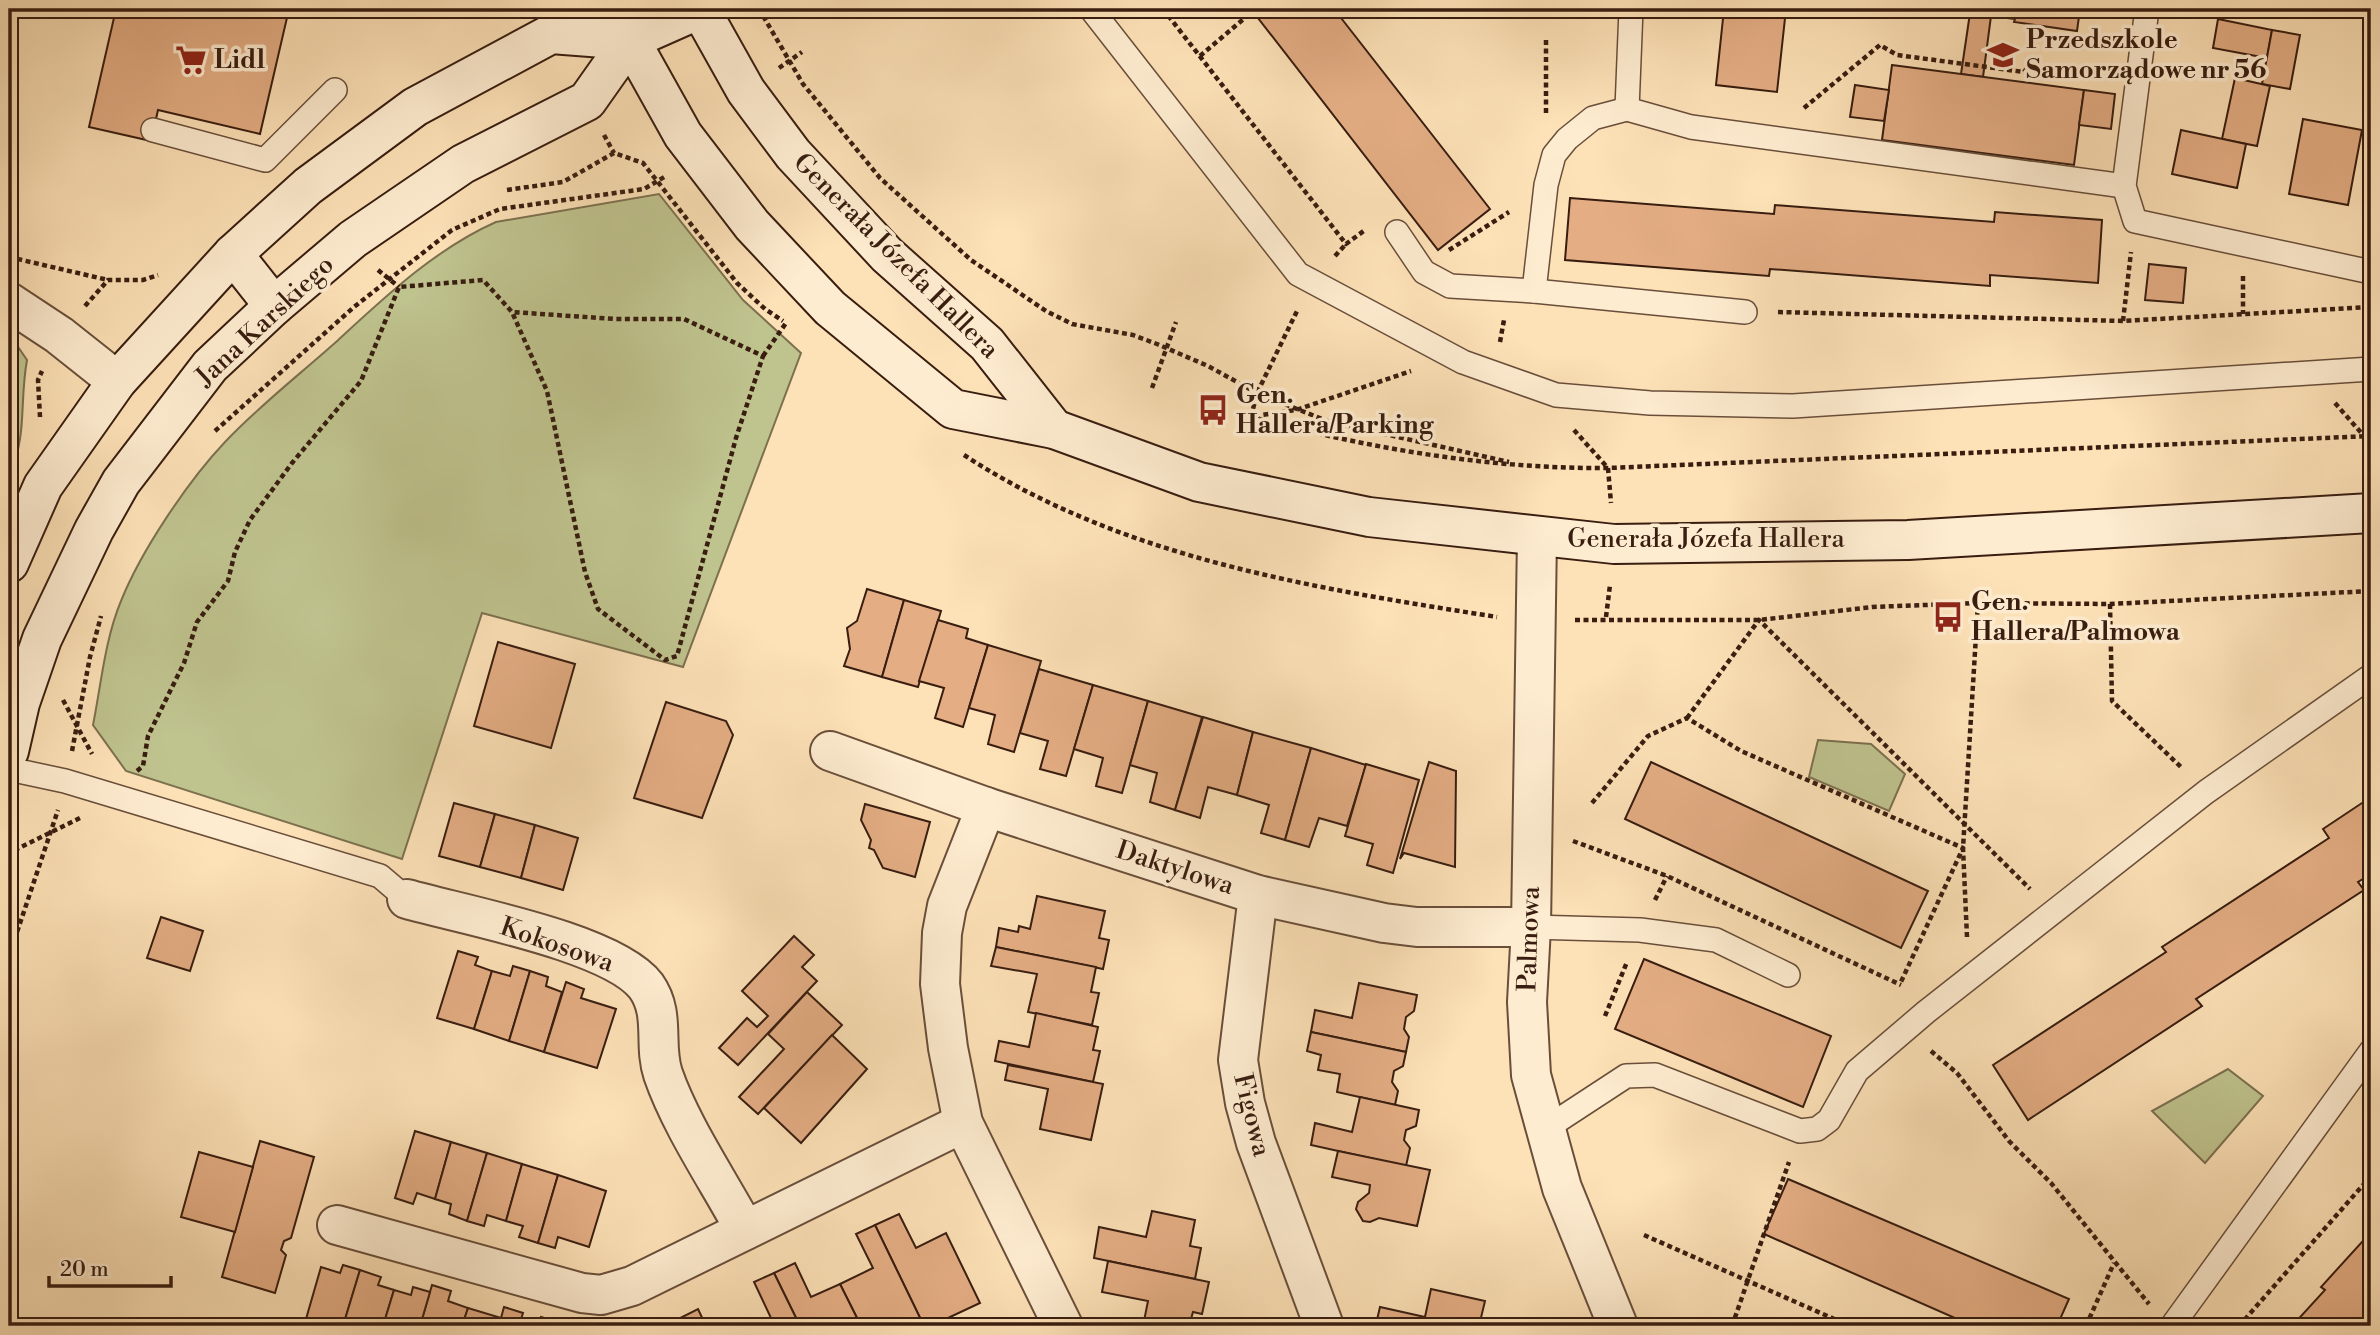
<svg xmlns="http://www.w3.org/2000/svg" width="2380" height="1335" viewBox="0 0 2380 1335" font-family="'Libre Bodoni',serif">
	<rect width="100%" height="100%" fill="#fde1b7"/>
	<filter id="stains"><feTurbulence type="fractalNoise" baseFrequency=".00286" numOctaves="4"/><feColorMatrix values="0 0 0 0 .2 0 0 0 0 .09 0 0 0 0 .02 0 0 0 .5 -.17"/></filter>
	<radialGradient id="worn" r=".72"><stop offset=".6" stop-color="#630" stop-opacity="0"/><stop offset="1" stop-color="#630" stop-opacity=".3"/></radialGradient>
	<!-- green -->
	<g fill="#bfc38e" stroke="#7c704f" stroke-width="2">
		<path d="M659,194L743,300L801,353L683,667L482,613L402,859L126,771L93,725C101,685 105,639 121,601C141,551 188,481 225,442C259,406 299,375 336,342C385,297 435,249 496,222Z"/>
		<path d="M9,339L14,341L27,360C19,404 28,433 9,477Z"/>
		<polygon points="1818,740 1871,744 1905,774 1889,811 1809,777"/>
		<polygon points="2228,1069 2263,1096 2205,1163 2152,1111"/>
	</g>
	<!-- building -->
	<g fill="#e4ad84" stroke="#381d10" stroke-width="2">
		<polygon points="116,9 289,9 260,134 158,110 151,141 89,127"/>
		<polygon points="1251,9 1334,9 1490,209 1438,250"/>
		<polygon points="1724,9 1786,9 1777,92 1716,85"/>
		<polygon points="1917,9 2080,9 2077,31 2014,22 2015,19 1991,16"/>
		<polygon points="1970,13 1991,16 1983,77 1961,74"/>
		<polygon points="2218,19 2272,30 2267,58 2213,48"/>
		<polygon points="2272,30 2300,35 2290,89 2262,84"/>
		<polygon points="1892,65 2084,90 2074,165 1882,140"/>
		<polygon points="2235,78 2270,86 2257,146 2222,139"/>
		<polygon points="1855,85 1889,90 1884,121 1850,117"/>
		<polygon points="2084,90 2115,94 2111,129 2079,125"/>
		<polygon points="2303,119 2362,130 2348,205 2289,194"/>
		<polygon points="2181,130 2246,144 2237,188 2172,174"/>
		<polygon points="1570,198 1774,214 1775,205 1994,222 1995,212 2102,220 2098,283 1990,275 1990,286 1770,269 1769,276 1565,260"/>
		<polygon points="2149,264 2186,268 2183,303 2145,300"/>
		<polygon points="867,589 904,600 882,677 844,666 850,649 847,628 857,621"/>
		<polygon points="904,600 941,611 918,687 882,677"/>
		<polygon points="938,620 968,629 966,638 988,645 963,727 935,718 944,688 919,681"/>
		<polygon points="498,642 575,664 551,748 474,726"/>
		<polygon points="988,645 1041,661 1014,752 988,744 995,715 969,708"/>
		<polygon points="1039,669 1093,685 1066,776 1040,769 1048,741 1020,733"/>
		<polygon points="1093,685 1148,701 1122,793 1096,786 1103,758 1074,749"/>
		<polygon points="1148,701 1202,717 1175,810 1150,802 1157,773 1130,765"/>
		<polygon points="666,702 726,721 733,735 702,818 634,798"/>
		<polygon points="1203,717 1253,732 1237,795 1208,787 1200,818 1175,810"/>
		<polygon points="1253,732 1311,748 1285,840 1261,833 1269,805 1237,795"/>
		<polygon points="1311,748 1366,765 1347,826 1319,818 1309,847 1285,840"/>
		<polygon points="1429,762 1456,771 1455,867 1404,853 1400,859"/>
		<polygon points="1651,762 1928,891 1901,948 1625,819"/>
		<polygon points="1366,764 1419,780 1393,873 1367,865 1373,844 1345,836"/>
		<polygon points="2371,797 2371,874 2358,882 2364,890 2196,999 2202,1006 2028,1120 1993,1065 2166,952 2162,947 2329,838 2323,829"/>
		<polygon points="454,803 495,814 480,867 439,856"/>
		<polygon points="865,804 930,822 915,877 883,868 874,850 869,848 871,840 861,820"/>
		<polygon points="495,814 535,825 521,878 480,867"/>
		<polygon points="535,825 578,838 563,890 521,878"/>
		<polygon points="1037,896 1105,911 1099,938 1109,940 1103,969 996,947 999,928 1018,932 1019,926 1030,929"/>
		<polygon points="161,917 203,931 190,971 147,958"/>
		<polygon points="794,936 814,955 802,967 817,981 738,1065 719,1048 747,1018 757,1027 768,1016 742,991"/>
		<polygon points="996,947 1096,967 1091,992 1099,993 1092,1025 1028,1012 1037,974 991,966"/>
		<polygon points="458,951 478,957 475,965 492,971 474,1029 437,1018"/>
		<polygon points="1644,959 1831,1036 1803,1107 1615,1029"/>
		<polygon points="513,966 530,971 509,1041 474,1029 492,971 510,976"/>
		<polygon points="530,971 548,977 546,986 562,992 544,1052 509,1041"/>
		<polygon points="566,982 584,989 581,998 616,1009 597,1068 544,1052"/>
		<polygon points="1359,983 1417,995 1414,1011 1406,1017 1404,1029 1409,1037 1406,1052 1311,1032 1315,1010 1352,1018"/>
		<polygon points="807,992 842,1025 758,1114 739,1097 784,1049 768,1034"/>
		<polygon points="1036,1013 1098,1027 1093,1050 1100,1051 1093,1082 995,1061 999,1041 1029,1047"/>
		<polygon points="1311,1032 1406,1052 1403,1066 1394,1071 1392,1082 1398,1091 1395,1105 1337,1092 1340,1074 1318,1070 1321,1055 1307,1051"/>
		<polygon points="832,1035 867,1069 801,1143 764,1108"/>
		<polygon points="1008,1065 1103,1084 1091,1140 1040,1129 1048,1089 1005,1080"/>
		<polygon points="1360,1097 1419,1110 1416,1126 1406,1130 1404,1140 1410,1148 1406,1166 1311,1145 1315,1123 1352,1132"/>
		<polygon points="415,1131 451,1142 435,1199 417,1193 413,1204 395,1198"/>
		<polygon points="260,1141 314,1157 291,1238 284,1241 281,1250 286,1255 275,1293 222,1277"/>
		<polygon points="451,1142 487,1153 467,1221 449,1214 451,1204 435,1199"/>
		<polygon points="1338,1151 1430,1170 1417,1226 1379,1218 1370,1222 1363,1221 1356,1209 1358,1202 1369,1193 1370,1185 1332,1177"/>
		<polygon points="199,1152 253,1167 235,1232 181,1217"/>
		<polygon points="487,1153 522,1164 506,1221 487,1215 484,1226 467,1221"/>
		<polygon points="522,1164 558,1175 538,1243 519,1237 523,1226 506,1221"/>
		<polygon points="558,1175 606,1191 589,1247 558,1237 555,1248 538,1243"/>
		<polygon points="1788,1179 2069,1299 2057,1326 1973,1326 1764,1234"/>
		<polygon points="1152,1211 1195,1220 1190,1246 1201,1248 1195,1279 1094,1258 1099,1227 1146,1237"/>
		<polygon points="899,1214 916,1248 946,1233 980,1303 931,1326 924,1326 875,1225"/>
		<polygon points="875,1225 924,1326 861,1326 840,1284 873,1268 856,1234"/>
		<polygon points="2371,1232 2371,1321 2366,1326 2292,1326 2325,1290 2321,1287"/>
		<polygon points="1108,1261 1209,1282 1202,1314 1193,1312 1189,1326 1143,1326 1148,1301 1102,1292"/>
		<polygon points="795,1263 811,1297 840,1284 861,1326 800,1326 774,1273"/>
		<polygon points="343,1265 360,1270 343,1326 304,1326 321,1267 340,1273"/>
		<polygon points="360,1270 381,1277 378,1285 394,1290 383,1326 343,1326"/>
		<polygon points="774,1273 800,1326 754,1326 771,1318 754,1282"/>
		<polygon points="432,1285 451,1291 448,1301 468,1308 462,1326 420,1326"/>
		<polygon points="413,1287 430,1292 420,1326 383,1326 394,1290 411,1295"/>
		<polygon points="1431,1289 1485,1301 1479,1326 1376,1324 1380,1307 1425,1317"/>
		<polygon points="504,1307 523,1313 519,1326 462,1326 468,1308 501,1318"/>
		<polygon points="698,1309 706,1326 675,1326 672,1322"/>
		<polygon points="541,1317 560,1323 559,1326 538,1326"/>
	</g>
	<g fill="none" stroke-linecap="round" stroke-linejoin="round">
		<defs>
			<g id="lane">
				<polyline points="1091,9 1298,274 1463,362 1556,395 1650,403 1793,406 2371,369"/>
				<polyline points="1631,9 1627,109 1691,127 2124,186"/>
				<polyline points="2147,9 2124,186 2135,221 2371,272"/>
				<polyline points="153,130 265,160 335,90"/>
				<polyline points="1397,232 1424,272 1450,286 1534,291 1745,312"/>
				<polyline points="1534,291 1546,185 1554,155 1567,139 1593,118 1627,109"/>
				<polyline points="9,769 65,781 380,876 407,899"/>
				<polyline points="1531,927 1640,930 1716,940 1788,975"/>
				<polyline points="1545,1129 1626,1076 1655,1075 1800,1131 1817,1129 1829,1120 1857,1071 1926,1012 2206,792 2371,676"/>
				<polyline points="2172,1326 2371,1051"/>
			</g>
			<g id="street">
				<polyline points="9,302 59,335 117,381"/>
				<polyline points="1537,537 1531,927 1527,1002 1531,1075 1562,1188 1618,1326"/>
				<polyline points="830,751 986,807 1258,895 1384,923 1417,927 1531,927"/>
				<polyline points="986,807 947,906 942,933 940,984 948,1048 963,1123 1063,1326"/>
				<polyline points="1258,895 1238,1060 1245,1103 1256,1143 1324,1326"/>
				<path d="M407,899C463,915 612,942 646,986C666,1014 653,1044 663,1074C681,1126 718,1180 745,1230"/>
				<polyline points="337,1225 582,1293 601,1295 632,1286 963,1123"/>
			</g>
			<g id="secondary">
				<polyline points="616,9 630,40 683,135 752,225 830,308 953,409 1054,429 1199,482 1369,517 1614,544 1908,540 2371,513"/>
				<polyline points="700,9 746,91 793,154 887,255 987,344 1054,429"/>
				<polyline points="233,254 274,306"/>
				<polyline points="9,563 43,486 117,381 233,254 308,186 415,107 551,34 630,40 700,9"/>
				<polyline points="9,751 20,703 42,639 94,530 121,482 210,366 274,306 353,239 463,164 587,101 630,40"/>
			</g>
		</defs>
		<!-- lane casing -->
		<use href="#lane" stroke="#694e3a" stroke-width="26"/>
		<!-- street casing -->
		<use href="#street" stroke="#694e3a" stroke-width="42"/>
		<!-- secondary casing -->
		<use href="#secondary" stroke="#381d10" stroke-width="42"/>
		<!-- path -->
		<g stroke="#381d10" stroke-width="4.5" stroke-dasharray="5 3.5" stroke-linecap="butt">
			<polyline points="759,9 803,84 880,178 971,260 1046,311 1072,324 1133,335 1157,344 1208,366 1257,393 1327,421 1509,462"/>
			<polyline points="1163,9 1346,244 1365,230"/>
			<polyline points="1200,56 1253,11"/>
			<polyline points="779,68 802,52"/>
			<polyline points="1804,108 1880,45 1897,55 2024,72 2030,64"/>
			<polyline points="1546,113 1546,37"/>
			<polyline points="604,135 614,153"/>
			<polyline points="507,190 563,182 614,153 643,163 737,283 765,309 783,321"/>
			<polyline points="1449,250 1509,212"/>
			<polyline points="1335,256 1346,244"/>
			<polyline points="9,257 108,280"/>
			<polyline points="378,270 399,287"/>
			<polyline points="2243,276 2243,314"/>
			<polyline points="85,306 108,280 143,280 158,275"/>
			<polyline points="1778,312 2123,321 2370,307"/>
			<polyline points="2123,321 2131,252"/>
			<polyline points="1500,342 1504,320"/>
			<polyline points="763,356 786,323"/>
			<polyline points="1152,388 1176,322"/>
			<polyline points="2335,403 2364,436"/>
			<polyline points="1255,416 1296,410 1411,371"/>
			<polyline points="40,417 38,380 42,371"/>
			<path d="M1251,417C1368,448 1487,469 1608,468L2371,436"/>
			<polyline points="1251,417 1257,393 1298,309"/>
			<polyline points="1574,430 1608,468 1611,503"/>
			<polyline points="215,431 354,307 452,230 500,209 644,189 666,176"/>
			<path d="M964,455C1123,559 1314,588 1497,617"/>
			<polyline points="2110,604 2112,701 2183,769"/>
			<polyline points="1606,617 1610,585"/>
			<polyline points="1575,620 1759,620 1872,607 1978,603 2110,604 2371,591"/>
			<polyline points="63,700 92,754"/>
			<polyline points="1687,718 1759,620 2030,889"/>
			<polyline points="72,751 90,657 101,616"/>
			<polyline points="137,771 143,766 148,736 184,663 197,622 228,581 235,552 250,520 292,463 361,381 399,287 483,280 512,312 547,391 585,572 598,609 665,660 677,656 736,438 763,356 684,319 615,319 512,312"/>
			<polyline points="1592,803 1648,736 1687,718 1741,751 1963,848 1900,984"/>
			<polyline points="1573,841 1667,876 1901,985"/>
			<polyline points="9,865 11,852 80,818"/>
			<polyline points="1655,900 1667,876"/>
			<polyline points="1967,937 1963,848 1978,603"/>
			<polyline points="9,956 58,810"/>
			<polyline points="1605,1016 1627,962"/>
			<polyline points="1931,1051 1957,1073 2009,1141 2051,1183 2149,1304"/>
			<polyline points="1644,1235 1850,1326"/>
			<polyline points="1732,1326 1789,1162"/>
			<polyline points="2086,1326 2114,1263"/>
			<polyline points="2239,1326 2371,1176"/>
		</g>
		<!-- lane -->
		<use href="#lane" stroke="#feecd0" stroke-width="23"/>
		<!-- street -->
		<use href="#street" stroke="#feecd0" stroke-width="38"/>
		<!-- secondary -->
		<use href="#secondary" stroke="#feecd0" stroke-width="38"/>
	</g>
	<!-- icons -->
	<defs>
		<symbol id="school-bare" viewBox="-9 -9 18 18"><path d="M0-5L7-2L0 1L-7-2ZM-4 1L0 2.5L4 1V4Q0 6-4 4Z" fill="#8f2418" stroke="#feecd0" stroke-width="2.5" paint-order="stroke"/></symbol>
		<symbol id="supermarket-bare" viewBox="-9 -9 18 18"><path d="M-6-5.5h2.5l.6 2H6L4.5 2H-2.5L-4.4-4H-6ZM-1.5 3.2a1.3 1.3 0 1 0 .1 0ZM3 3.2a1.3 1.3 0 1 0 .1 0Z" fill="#8f2418" stroke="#feecd0" stroke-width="2.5" paint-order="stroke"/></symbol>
		<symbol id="bus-bare" viewBox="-9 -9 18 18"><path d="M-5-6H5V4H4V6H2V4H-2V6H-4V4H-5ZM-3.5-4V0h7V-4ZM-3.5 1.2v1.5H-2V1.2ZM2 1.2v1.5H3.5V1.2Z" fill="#8f2418" stroke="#feecd0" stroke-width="2.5" paint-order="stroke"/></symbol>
	</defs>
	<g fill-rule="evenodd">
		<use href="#school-bare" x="1981" y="33" width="44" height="44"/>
		<use href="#supermarket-bare" x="169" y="38" width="44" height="44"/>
		<use href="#bus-bare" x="1191" y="388" width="44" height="44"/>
		<use href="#bus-bare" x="1926" y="595" width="44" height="44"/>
	</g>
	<g text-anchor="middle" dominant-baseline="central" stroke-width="7" stroke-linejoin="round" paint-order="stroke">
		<!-- poi labels -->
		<g font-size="26" font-weight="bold" fill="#381d10" stroke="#feecd0" text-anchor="start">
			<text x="2026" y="40">Przedszkole<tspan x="2026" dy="30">Samorządowe nr 56</tspan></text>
			<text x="214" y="60">Lidl</text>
			<text x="1236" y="395">Gen.<tspan x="1236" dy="30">Hallera/Parking</tspan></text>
			<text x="1971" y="602">Gen.<tspan x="1971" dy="30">Hallera/Palmowa</tspan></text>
		</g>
		<!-- street labels -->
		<g font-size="26" fill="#381d10" stroke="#feecd0">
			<text transform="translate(896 256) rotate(45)">Generała Józefa Hallera</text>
			<text transform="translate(265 321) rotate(-43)">Jana Karskiego</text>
			<text x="1706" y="539">Generała Józefa Hallera</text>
			<text transform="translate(1175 868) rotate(18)">Daktylowa</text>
			<text transform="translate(1529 939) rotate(-88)">Palmowa</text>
			<text transform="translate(557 945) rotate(19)">Kokosowa</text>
			<text transform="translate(1252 1115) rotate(76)">Figowa</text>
		</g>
	</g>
	<!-- margin -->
	<rect width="2380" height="1335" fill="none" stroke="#fde1b7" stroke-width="35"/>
	<rect x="10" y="10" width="2359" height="1314" fill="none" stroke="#381d10" stroke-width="3.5"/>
	<rect x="18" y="18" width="2345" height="1300" fill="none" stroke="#381d10" stroke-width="2"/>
	<!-- scale -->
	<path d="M49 1276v10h122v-10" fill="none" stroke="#381d10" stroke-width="3.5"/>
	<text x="60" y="1276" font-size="21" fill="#381d10" stroke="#feecd0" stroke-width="5" paint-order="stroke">20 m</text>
	<rect width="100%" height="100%" filter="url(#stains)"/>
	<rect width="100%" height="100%" fill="url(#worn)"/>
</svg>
